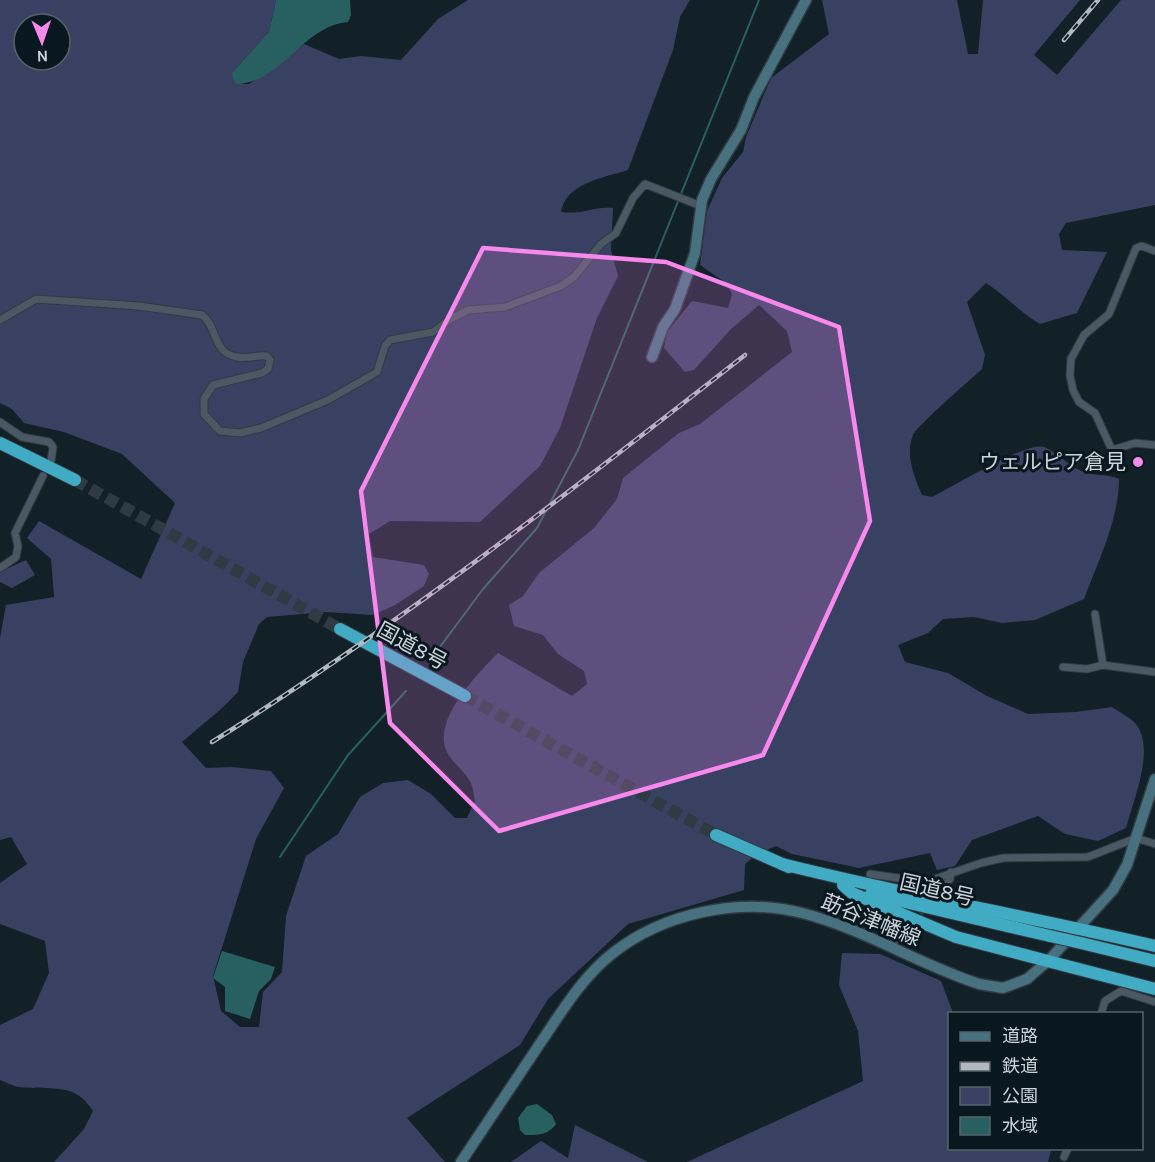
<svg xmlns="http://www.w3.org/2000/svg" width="1155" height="1162" viewBox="0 0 1155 1162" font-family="Karla,'Noto Sans JP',sans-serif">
	<rect width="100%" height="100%" fill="#122028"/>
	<!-- green -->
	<g fill="#394163" fill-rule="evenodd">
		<path d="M0,0H276L269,32L231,74L237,84H249L304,44L339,59L361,56L401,60L438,19L468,0H690L680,17L673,50L628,170C603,178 566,183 561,212C584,215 593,206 613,208L611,250L618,276L597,318L560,428L540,466L480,522L390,521L369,534L373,557L424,565L429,574L424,586L395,605L373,615L326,612L267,617L259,624L243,662L238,692L221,709L182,742L206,768L232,767L271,771L284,788L256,839L213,976L221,1011L240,1027H259L263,992L282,972L286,916L306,856L338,834L360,797L383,783L408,780L431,794L455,818H467L475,801C474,796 473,788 471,783C465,771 451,762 446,750C433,719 478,673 498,653L572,696L587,684L584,671L558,654L543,635L514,626L509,605L523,596L539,573L594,528L617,499L623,478L679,433L700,424L792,352L787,331L759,305L731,329L694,370L685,372L664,348L667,332L692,301L728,308L732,294L726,283L700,265L707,211L722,178L743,152L746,137L771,78L829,34L822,0H957L968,54H978L983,0H1080L1034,55L1057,75L1121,0H1155V205L1066,223L1059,234L1062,250L1107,252L1077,313L1040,324C1020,312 1006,296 986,283L967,302L985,355L982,369C970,380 917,426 913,435C905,454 914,477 922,495L932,497C952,487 1027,441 1044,447C1058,452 1069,468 1087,473C1099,476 1108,474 1119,479C1119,520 1098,561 1084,599L1035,620L1002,623L974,617L943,619L928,633L898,645L905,662L948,673L987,696L1028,714L1076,712L1112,707C1119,712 1134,719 1138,727C1154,753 1133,801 1126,828L1098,841L1065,834L1038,816L972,840L955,866L937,870L930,853L859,868L792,854L776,846L757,854L745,864L744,890L628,924L548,999L520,1045L407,1118L445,1162H54L84,1129L93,1111C74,1080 47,1091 19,1087C12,1086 6,1082 0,1080V1025L33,1009L49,973L45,941L0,924V883L27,864L11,837L0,840V638L6,605L54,597L51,559L27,538L39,521L141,579L175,503L122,454L64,432L24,423L12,409L0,403ZM24,24H60V60H24Z"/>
		<polygon points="26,560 35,575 12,588 0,582 0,572"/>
		<polygon points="842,953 880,954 941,981 953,1013 950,1014 950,1148 1049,1149 1051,1150 1048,1162 687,1162 863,1081 858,1031 839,985"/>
		<polygon points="575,1125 648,1162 511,1162 541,1141 568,1158"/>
	</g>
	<!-- water -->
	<g fill="#286061">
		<path d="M276,0H350L351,15L348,22C304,25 280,84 236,84L231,74L269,32Z"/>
		<polygon points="222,951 275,967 271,979 259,991 250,1019 225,1011 225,987 213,978"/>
		<path d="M537,1104L552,1115L556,1124C548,1135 539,1135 525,1135L520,1130L518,1118L527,1106Z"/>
	</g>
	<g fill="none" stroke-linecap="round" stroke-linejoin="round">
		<!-- stream -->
		<g stroke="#286061" stroke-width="2">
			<polyline points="431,659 483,589 537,528 578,450 759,0"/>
			<polyline points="280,857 348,755 406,691"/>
		</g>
		<!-- street-tunnel -->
		<polyline stroke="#2e3b43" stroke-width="7" stroke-dasharray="7 3.5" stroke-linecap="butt" points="906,929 927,905"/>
		<!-- highway-tunnel -->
		<g stroke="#2e3b43" stroke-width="12" stroke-dasharray="12 6" stroke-linecap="butt">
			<polyline points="75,480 340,629"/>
			<polyline points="465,696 716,835"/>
		</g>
		<defs>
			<g id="street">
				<polyline points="1155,251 1142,246 1136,248 1109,314 1084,335 1071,359 1070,375 1073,390 1079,402 1095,413 1112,450 1135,443 1155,445"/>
				<path d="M0,320L36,299L139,306L202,315C218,327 212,353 237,357C247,359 257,355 267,356L270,360L268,369L262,373L213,385L204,399V414L220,431L240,433L261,428L328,400L377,372L385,346L390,340L433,332L450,319L468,310L505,307L561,286L574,277L601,244L616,233L633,198L645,184L701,206"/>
				<polyline points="0,422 22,437 49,442 53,447 51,461"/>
				<polyline points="0,568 16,557 18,546 15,533 43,476"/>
				<polyline points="1095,614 1103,665 1155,672"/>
				<polyline points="1063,667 1087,669 1103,665"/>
				<polyline points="870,874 926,882 981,863 1003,858 1088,857 1136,838 1155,844"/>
				<polyline points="939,892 950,879 951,872"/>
				<polyline points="890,946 906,929"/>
				<polyline points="1101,1014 1105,1001 1121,991 1155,1002"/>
				<polyline points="1064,1157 1068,1148"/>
			</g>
			<g id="secondary">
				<polyline points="652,357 663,327 675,309 695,253 702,200 711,179 741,130 754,97 806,0"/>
				<path d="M461,1162C487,1123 513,1084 539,1045C561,1013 582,977 613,953C664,913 739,897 802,913C864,929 918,964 979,984L1003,988L1027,979L1049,960L1113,890L1127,865L1155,779"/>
			</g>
			<g id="highway">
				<polyline points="0,443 75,480"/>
				<polyline points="340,629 465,696"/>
				<polyline points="716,835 789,867"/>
				<path d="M782,864C906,895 1031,917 1155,946"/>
				<polyline points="843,885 852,893 956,937 1155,989"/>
				<polyline points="871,894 1050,936"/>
				<polyline points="1081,943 1155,961"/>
			</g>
		</defs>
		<!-- street casing -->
		<use href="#street" stroke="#313a41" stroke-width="9"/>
		<!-- secondary casing -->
		<use href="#secondary" stroke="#313a41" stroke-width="13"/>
		<!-- highway casing -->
		<use href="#highway" stroke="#313a41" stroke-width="14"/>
		<!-- street -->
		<use href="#street" stroke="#495862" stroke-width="7"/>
		<!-- secondary -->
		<use href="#secondary" stroke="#47717f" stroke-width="10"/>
		<!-- highway -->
		<use href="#highway" stroke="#41abc3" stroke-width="12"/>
		<defs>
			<g id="rail">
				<polyline points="1064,40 1098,0"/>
				<path d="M212,742C399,625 571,491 745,355"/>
			</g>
		</defs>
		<!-- rail casing -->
		<use href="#rail" stroke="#b0b9c0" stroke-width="4.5"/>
		<!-- rail -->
		<use href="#rail" stroke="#09171f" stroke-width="2" stroke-dasharray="7" stroke-linecap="butt"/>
		<defs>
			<polyline id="highway-bridge" points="1050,936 1081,943"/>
		</defs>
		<!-- highway-bridge casing -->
		<use href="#highway-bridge" stroke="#313a41" stroke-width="14" stroke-linecap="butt"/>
		<!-- highway-bridge -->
		<use href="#highway-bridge" stroke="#41abc3" stroke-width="12"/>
	</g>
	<!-- marked area -->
	<path fill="#f788ec" fill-opacity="0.2" stroke="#f788ec" stroke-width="4.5" stroke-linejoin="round" d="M483,248L666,262L839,327L870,521L763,755L499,831L390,723L361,491Z"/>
	<!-- markers -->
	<circle fill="#f788ec" stroke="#09171f" stroke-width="2" cx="1138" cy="462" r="6"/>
	<g text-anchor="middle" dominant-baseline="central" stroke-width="6" stroke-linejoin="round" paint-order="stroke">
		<!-- poi labels -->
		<g font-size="21" fill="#cbd4da" stroke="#09171f" text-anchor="end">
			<text x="1126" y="462">ウェルピア倉見</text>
		</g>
		<!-- street labels -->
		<g font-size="21" fill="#cbd4da" stroke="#09171f">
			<text transform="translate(412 646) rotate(28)">国道8号</text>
			<text transform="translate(937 890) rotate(13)">国道8号</text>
			<text transform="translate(871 920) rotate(22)">莇谷津幡線</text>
		</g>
	</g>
	<!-- legend -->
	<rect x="948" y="1012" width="195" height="138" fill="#09171f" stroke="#57636a" stroke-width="1.5"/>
	<rect x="960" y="1032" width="30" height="9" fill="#47717f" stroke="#57636a" stroke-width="1.5"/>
	<text x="1002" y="1042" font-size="18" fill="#cbd4da">道路</text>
	<rect x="960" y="1062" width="30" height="9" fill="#b0b9c0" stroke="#57636a" stroke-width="1.5"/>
	<text x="1002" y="1072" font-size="18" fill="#cbd4da">鉄道</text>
	<rect x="960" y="1087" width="30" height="18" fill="#394163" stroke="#57636a" stroke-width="1.5"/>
	<text x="1002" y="1102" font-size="18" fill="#cbd4da">公園</text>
	<rect x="960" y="1117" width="30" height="18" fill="#286061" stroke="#57636a" stroke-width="1.5"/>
	<text x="1002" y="1132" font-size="18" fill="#cbd4da">水域</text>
	<!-- north arrow -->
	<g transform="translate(42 42) rotate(178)"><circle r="28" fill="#09171f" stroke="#57636a" stroke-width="1.5"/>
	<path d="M0-4.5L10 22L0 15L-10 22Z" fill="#f788ec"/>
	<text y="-9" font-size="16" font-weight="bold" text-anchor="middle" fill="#cbd4da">N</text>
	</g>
</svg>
